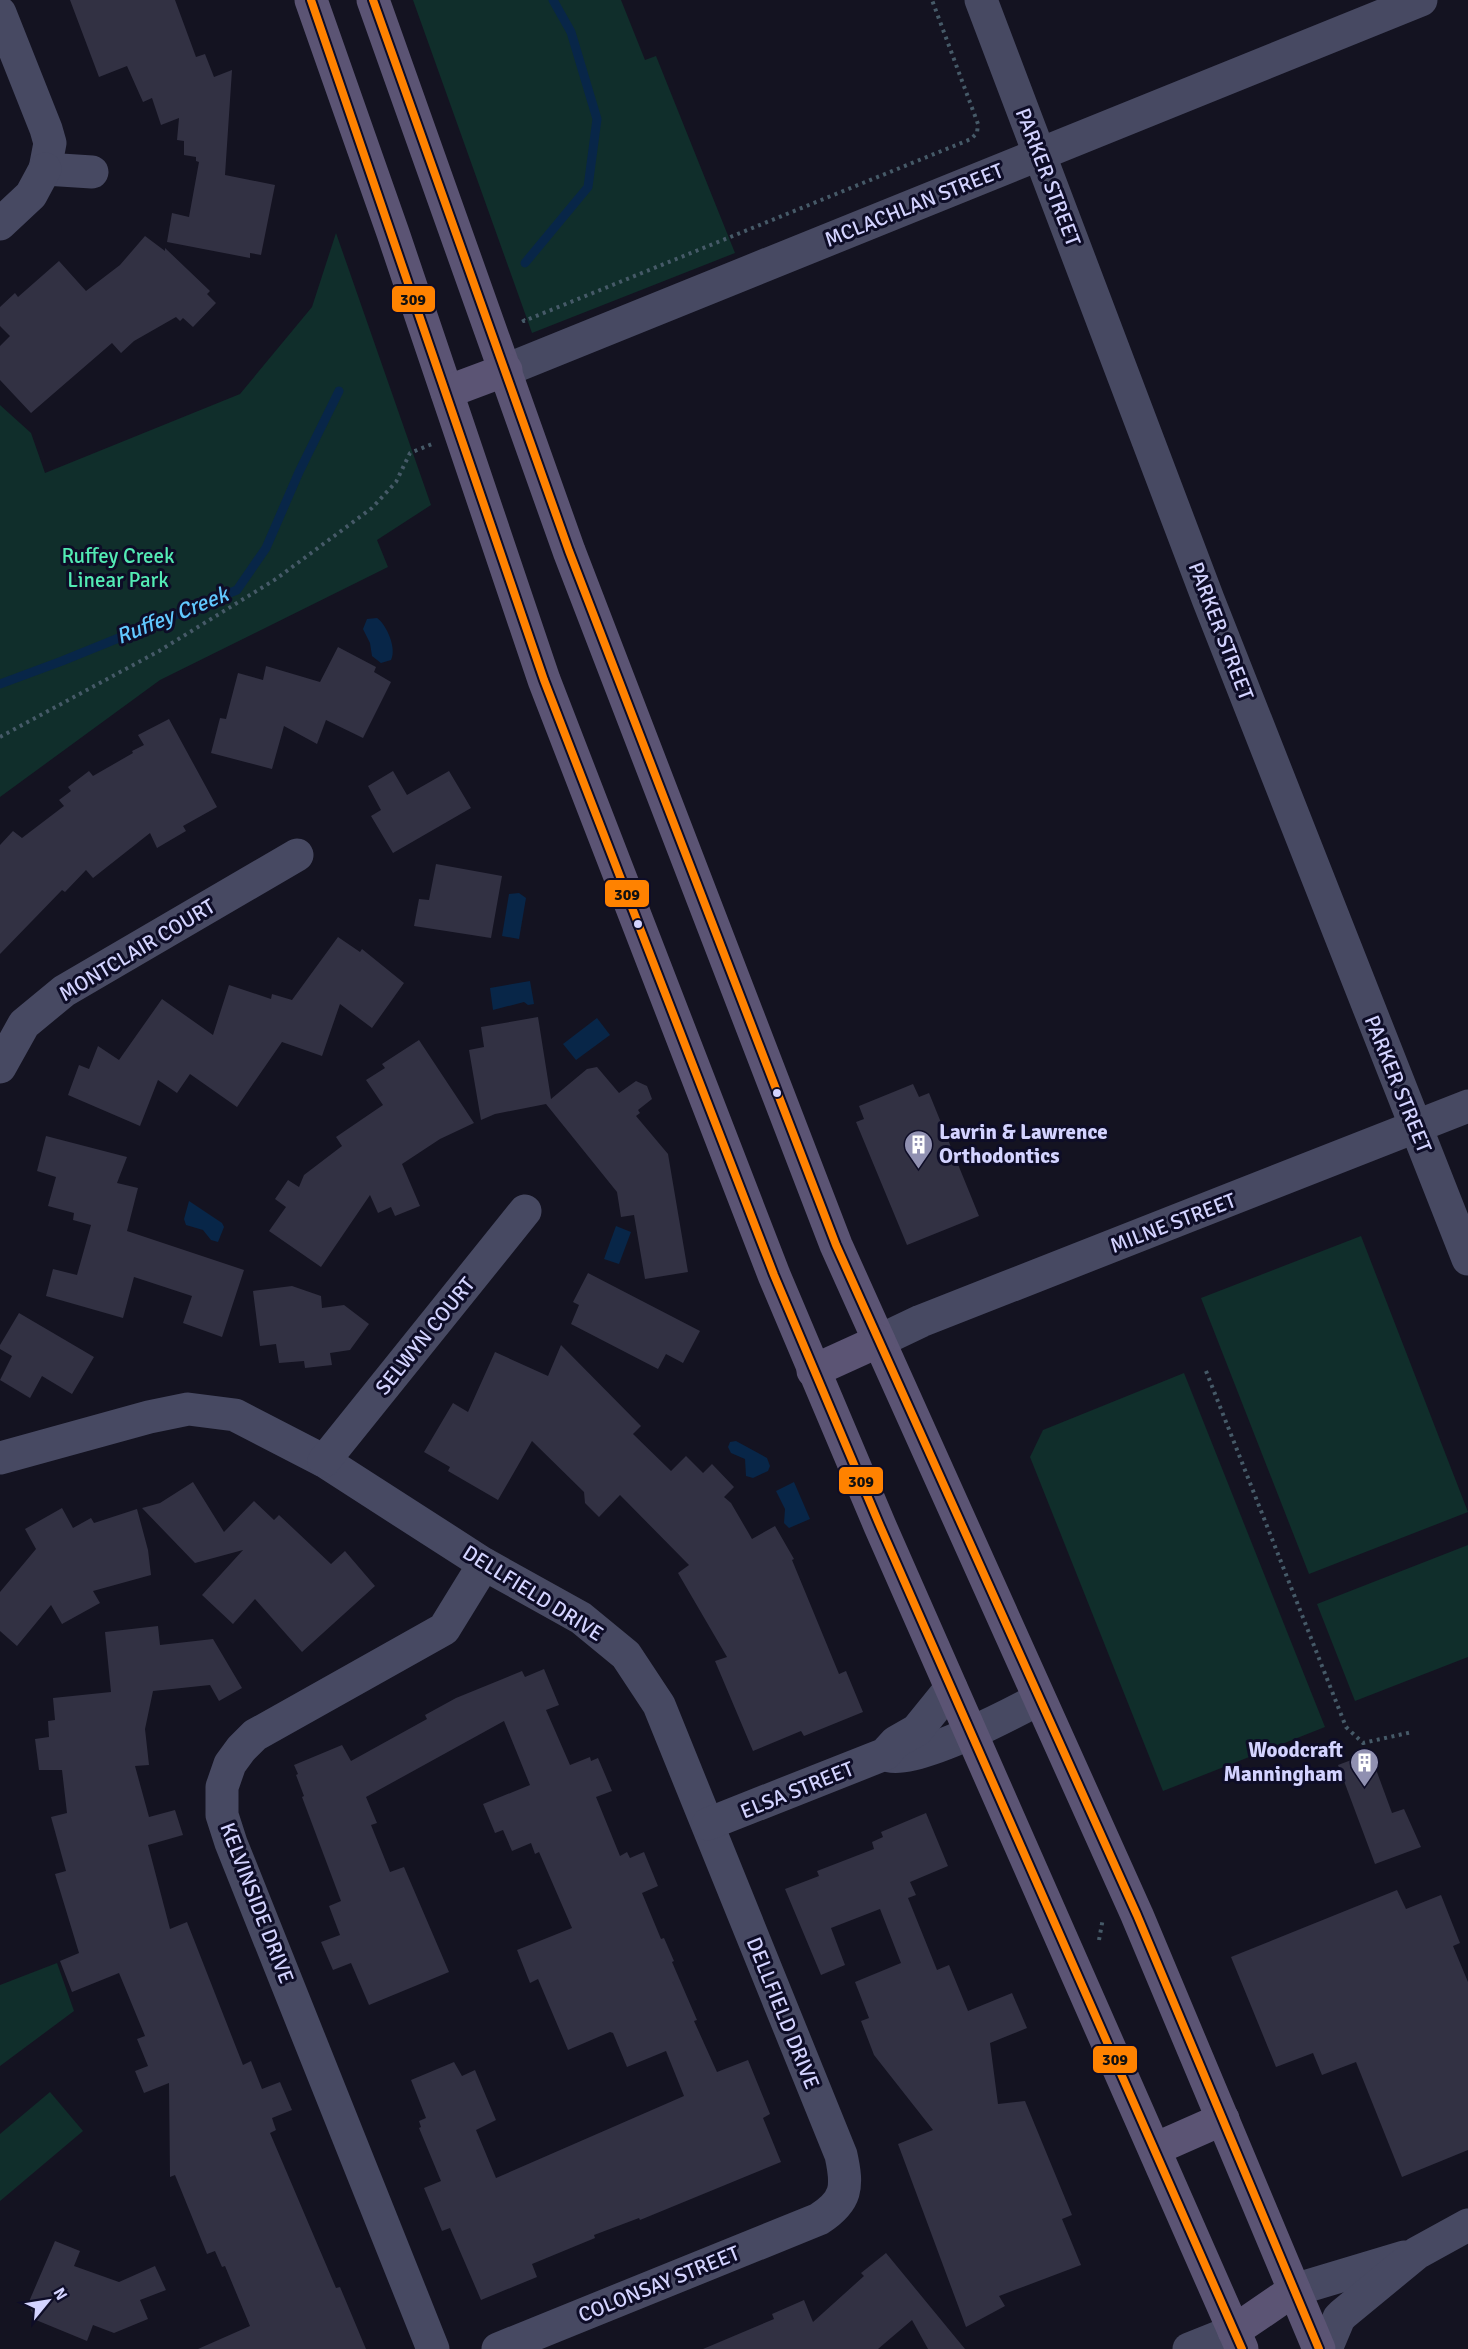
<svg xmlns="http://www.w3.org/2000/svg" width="1468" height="2349" viewBox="0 0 1468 2349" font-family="Signika,sans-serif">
	<rect width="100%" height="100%" fill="#141321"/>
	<!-- green -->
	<g fill="#102e2b">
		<polygon points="413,0 621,0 645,60 656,56 735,253 532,333"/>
		<polygon points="336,233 431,505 377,540 388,567 160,680 0,797 0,405 31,433 45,473 240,394 312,307"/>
		<polygon points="1361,1236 1468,1512 1309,1574 1201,1298"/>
		<polygon points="1184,1373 1325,1727 1163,1791 1030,1457 1043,1430"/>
		<polygon points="1468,1545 1468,1657 1355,1701 1317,1604"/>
		<polygon points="57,1963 74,2011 0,2066 0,1985"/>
		<polygon points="50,2092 83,2131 0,2201 0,2134"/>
	</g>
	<!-- water -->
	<g fill="#082648">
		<path d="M377,618C387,625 397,649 391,660L381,663L372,656L370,643L363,629L367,619Z"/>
		<polygon points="519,893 526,898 519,939 502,936 509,894"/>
		<polygon points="530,981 534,1004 528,1005 524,1002 493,1010 490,988"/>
		<polygon points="597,1018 610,1035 576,1060 563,1044"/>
		<polygon points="189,1201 222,1223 224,1227 218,1242 211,1240 203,1230 186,1225 184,1219"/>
		<polygon points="616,1226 631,1232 619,1264 604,1259"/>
		<polygon points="736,1441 767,1458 770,1466 768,1471 753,1478 746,1476 745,1459 731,1453 728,1447 730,1442"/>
		<polygon points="794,1482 810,1519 789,1528 784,1523 785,1509 776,1491"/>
	</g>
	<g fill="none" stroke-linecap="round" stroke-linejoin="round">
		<!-- stream -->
		<g stroke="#082648" stroke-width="9">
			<polyline points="525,263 588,187 597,119 571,32 553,0"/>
			<polyline points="0,684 62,661 237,590 266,548 299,472 339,391"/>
		</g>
	</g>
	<!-- building -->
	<g fill="#323143">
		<polygon points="70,0 175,0 196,57 205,54 214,77 232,70 225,175 275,185 261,255 250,253 250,258 167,242 172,213 189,217 199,162 196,161 196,157 184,155 184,141 177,140 179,118 161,125 152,98 143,102 127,66 99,77"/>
		<polygon points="145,236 165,251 165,248 210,291 207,294 216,303 193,327 183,318 180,321 176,317 134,341 121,353 112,343 31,413 0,380 0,346 10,336 0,326 0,307 15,293 18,297 59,261 86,291 120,265"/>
		<polygon points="338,647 376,667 374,672 391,682 363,738 326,720 317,744 284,726 272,769 211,753 220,718 226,719 238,673 263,680 266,666 320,682"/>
		<polygon points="169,719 217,807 183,826 186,831 157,848 150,833 93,878 86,870 65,892 62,890 0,954 0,845 13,831 22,838 64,806 59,800 71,791 68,787 89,771 93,776 133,753 132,751 144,745 138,735"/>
		<polygon points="393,771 407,795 449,771 471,808 393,853 371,816 381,810 368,786"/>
		<polygon points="436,864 502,876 491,938 414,926 419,899 429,900"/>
		<polygon points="338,937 360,952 362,949 404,983 372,1028 340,1004 322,1056 282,1042 237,1107 190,1074 177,1093 158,1080 140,1126 68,1095 79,1065 89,1069 98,1046 119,1060 162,999 213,1035 229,985 271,999 272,994 292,1000"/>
		<polygon points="538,1017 551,1099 587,1069 597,1067 619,1093 636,1081 647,1086 652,1099 638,1110 640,1113 636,1116 668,1154 688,1272 645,1279 634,1215 621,1217 617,1192 546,1104 495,1114 481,1120 469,1050 484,1047 481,1027"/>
		<polygon points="419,1040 474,1123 440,1139 402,1164 420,1206 395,1216 391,1207 378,1213 370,1195 321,1267 269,1231 286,1207 275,1199 288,1180 299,1187 304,1175 342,1146 336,1137 383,1105 366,1080 385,1068 382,1064"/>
		<polygon points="913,1084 919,1097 929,1093 979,1216 907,1245 856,1122 864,1119 859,1106"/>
		<polygon points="46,1136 127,1157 117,1183 138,1188 127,1231 244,1270 222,1337 183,1323 192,1296 134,1277 123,1318 46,1296 53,1269 77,1275 91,1225 73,1220 74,1213 48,1206 56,1177 37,1171"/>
		<polygon points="588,1273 700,1331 683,1363 666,1354 658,1369 571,1324 579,1305 573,1302"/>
		<polygon points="292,1286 321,1296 322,1308 344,1305 369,1324 350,1350 330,1353 332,1365 305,1368 304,1361 279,1363 276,1344 260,1346 253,1291"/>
		<polygon points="19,1313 94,1357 72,1394 42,1376 30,1398 0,1380 12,1356 0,1349 0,1345"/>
		<polygon points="561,1345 641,1426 633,1434 671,1471 686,1456 703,1473 712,1464 734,1487 724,1497 731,1503 752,1539 775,1526 794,1559 792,1560 839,1674 846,1671 863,1712 804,1736 801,1731 753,1751 715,1661 727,1657 678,1573 689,1565 620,1495 599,1517 585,1503 584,1492 532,1441 498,1500 448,1471 450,1467 424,1452 453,1403 468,1412 495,1352 548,1376"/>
		<polygon points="193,1482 224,1532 254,1501 274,1520 279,1515 331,1564 345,1551 375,1586 302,1652 255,1599 233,1624 202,1595 243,1550 195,1563 142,1508 160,1503"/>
		<polygon points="62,1508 73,1528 91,1518 94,1523 137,1509 148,1550 151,1575 93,1591 100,1603 62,1624 51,1605 17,1646 0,1631 0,1592 36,1549 25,1529"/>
		<polygon points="158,1626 160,1645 213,1639 242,1688 219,1701 210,1685 153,1691 145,1729 149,1765 135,1766 149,1817 175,1810 183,1835 148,1845 170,1929 187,1922 243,2065 251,2061 262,2089 280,2082 292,2110 272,2118 276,2130 270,2133 336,2288 340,2287 366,2349 198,2349 250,2326 225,2266 222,2267 215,2251 207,2254 175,2175 170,2177 169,2083 144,2093 135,2071 148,2066 137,2039 145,2036 119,1973 72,1992 60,1961 79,1953 55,1874 66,1871 51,1817 67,1813 62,1770 39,1770 35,1739 49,1737 48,1721 55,1720 53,1698 111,1692 105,1632"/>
		<polygon points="544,1669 559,1705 546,1710 570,1765 590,1757 591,1761 598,1758 612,1791 596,1797 620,1856 627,1852 630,1858 644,1852 658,1886 642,1893 661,1939 664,1938 674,1961 672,1962 697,2020 694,2021 717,2072 748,2060 770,2114 763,2118 781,2162 640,2220 639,2218 594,2235 595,2238 532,2264 537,2277 481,2300 450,2228 442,2231 424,2188 441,2181 419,2128 421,2127 419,2121 426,2118 411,2080 454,2062 462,2076 475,2070 496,2120 476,2130 496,2178 684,2096 666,2051 627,2067 613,2033 610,2032 568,2050 538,1979 530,1983 517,1950 572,1928 539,1852 535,1854 531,1843 512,1851 503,1830 495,1833 483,1804 530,1785 504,1721 366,1797 377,1823 371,1825 390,1872 404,1867 449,1972 369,2005 351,1963 333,1970 321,1942 340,1935 329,1906 341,1901 302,1797 304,1796 296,1775 298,1774 294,1765 342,1745 351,1761 427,1719 425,1715 456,1698 522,1671 525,1677"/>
		<polygon points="1370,1753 1392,1813 1404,1809 1421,1847 1375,1864 1338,1765"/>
		<polygon points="926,1813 948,1866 910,1882 916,1895 908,1898 937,1970 949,1965 968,2011 1012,1993 1027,2028 990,2043 998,2104 1025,2101 1072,2215 1062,2219 1081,2265 999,2296 1005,2306 966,2327 898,2144 933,2130 874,2055 861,2021 869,2018 855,1982 901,1963 880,1909 831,1928 845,1965 821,1975 785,1889 819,1876 817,1871 874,1849 872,1842 883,1837 881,1832"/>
		<polygon points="1397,1890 1406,1909 1441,1895 1460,1943 1453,1946 1468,1982 1468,2150 1402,2177 1356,2062 1322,2075 1313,2053 1276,2067 1231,1957"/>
		<polygon points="55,2241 80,2251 74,2266 119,2282 155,2266 166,2290 140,2300 148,2319 114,2333 93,2325 87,2341 36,2320 28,2304"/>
		<polygon points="886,2253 965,2349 928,2349 912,2320 878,2349 703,2349 774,2319 772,2314 804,2300 813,2322 864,2276 861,2273"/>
	</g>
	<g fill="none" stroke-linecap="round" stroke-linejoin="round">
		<!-- path -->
		<g stroke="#465a68" stroke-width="4" stroke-dasharray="3 4.5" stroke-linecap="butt">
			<polyline points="523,319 524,321 971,139 977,133 978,124 932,0"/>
			<polyline points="0,737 159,651 276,579 372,508 396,482 410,453 432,444"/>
			<polyline points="1206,1371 1346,1727 1363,1743 1412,1732"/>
			<polyline points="1099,1940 1103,1918"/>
		</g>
		<!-- street -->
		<g stroke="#474962" stroke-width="33">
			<polyline points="981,0 1208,599 1468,1259"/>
			<polyline points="0,13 46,129 50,143 45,169 92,172"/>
			<polyline points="0,224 31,195 45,169"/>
			<polyline points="506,370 1421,0"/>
			<polyline points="0,1067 24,1024 64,991 297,855"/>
			<polyline points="879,1341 921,1321 1468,1106"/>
			<path d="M0,1458L149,1417L188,1409L235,1415L324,1461L484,1564L581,1618L626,1655L659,1705L841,2155C848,2187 847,2201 819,2219L498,2349"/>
			<polyline points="324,1461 525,1211"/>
			<path d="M890,1756C917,1763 1011,1714 1039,1699"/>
			<polyline points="708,1824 885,1754 896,1742 917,1730 951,1688"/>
			<polyline points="1294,2290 1404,2257"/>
			<polyline points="433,2349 231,1843 222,1815 222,1787 230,1764 241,1749 255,1735 444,1629 484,1564"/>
			<polyline points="1189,2349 1234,2331"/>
			<polyline points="1326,2349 1339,2318 1343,2314 1417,2253 1468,2225"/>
		</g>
		<!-- primary -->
		<g stroke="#5b5474" stroke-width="33">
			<polyline points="311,0 393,233 544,680 774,1275 880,1526 1242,2349"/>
			<polyline points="373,0 569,551 836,1245 1137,1915 1319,2349"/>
			<polyline points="447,392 506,370"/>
			<polyline points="813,1371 879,1341"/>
			<polyline points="1155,2149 1223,2119"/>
			<polyline points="1234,2331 1294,2290"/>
		</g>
		<defs>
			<g id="bus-1">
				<polyline points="311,0 544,680 774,1275 880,1526 1242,2349"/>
				<polyline points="373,0 569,551 836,1245 1137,1915 1319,2349"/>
			</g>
		</defs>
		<!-- bus-1 casing -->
		<use href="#bus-1" stroke="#0e0d27" stroke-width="12"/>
		<!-- bus-1 -->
		<use href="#bus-1" stroke="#ff8200" stroke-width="8"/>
	</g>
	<!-- icons -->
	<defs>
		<symbol id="building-pin" viewBox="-11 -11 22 30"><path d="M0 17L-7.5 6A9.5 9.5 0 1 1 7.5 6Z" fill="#9090b1" stroke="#0e0d27"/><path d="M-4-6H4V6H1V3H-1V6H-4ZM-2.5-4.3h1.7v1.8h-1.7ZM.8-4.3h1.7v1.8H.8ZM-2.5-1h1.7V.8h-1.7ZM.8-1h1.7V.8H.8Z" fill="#fff"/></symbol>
	</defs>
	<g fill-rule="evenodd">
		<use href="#building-pin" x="902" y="1128" width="33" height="45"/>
		<use href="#building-pin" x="1348" y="1746" width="33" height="45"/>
	</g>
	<!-- markers -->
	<g fill="#d3d3ff" stroke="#0e0d27" stroke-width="2">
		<circle cx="638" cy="924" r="5"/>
		<circle cx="777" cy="1093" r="5"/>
	</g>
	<g text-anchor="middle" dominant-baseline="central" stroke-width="6" stroke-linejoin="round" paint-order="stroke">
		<!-- street labels -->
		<g font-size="21" fill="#d3d3ff" stroke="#0e0d27">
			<text transform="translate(1048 177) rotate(69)">PARKER STREET</text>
			<text transform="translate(914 205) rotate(-22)">MCLACHLAN STREET</text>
			<text transform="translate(1221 631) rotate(69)">PARKER STREET</text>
			<text transform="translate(137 950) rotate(-31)">MONTCLAIR COURT</text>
			<text transform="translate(1398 1084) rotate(68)">PARKER STREET</text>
			<text transform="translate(1173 1223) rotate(-21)">MILNE STREET</text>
			<text transform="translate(425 1336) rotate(-51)">SELWYN COURT</text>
			<text transform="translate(533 1593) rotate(32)">DELLFIELD DRIVE</text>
			<text transform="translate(797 1790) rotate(-22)">ELSA STREET</text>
			<text transform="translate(257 1903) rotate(69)">KELVINSIDE DRIVE</text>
			<text transform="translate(783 2013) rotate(68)">DELLFIELD DRIVE</text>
			<text transform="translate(659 2284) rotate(-22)">COLONSAY STREET</text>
		</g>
		<!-- park labels -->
		<g font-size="21" fill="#53ebb4" stroke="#0e0d27">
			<text x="118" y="556">Ruffey Creek<tspan x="118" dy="24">Linear Park</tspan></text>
		</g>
		<!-- poi labels -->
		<g font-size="21" font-weight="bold" fill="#d3d3ff" stroke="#0e0d27" text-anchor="start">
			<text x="939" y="1132">Lavrin &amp; Lawrence<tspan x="939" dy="24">Orthodontics</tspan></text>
			<text x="1343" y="1750" text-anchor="end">Woodcraft<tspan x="1343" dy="24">Manningham</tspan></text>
		</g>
		<!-- water labels -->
		<g font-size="22" font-style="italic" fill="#61c8ff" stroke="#0e0d27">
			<text transform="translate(172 615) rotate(-22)">Ruffey Creek</text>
		</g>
	</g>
	<g stroke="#0e0d27" stroke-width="2">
		<rect x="391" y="285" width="45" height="28" rx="6" fill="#ff8200"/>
		<rect x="604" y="879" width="46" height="29" rx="6" fill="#ff8200"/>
		<rect x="838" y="1466" width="46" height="29" rx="6" fill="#ff8200"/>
		<rect x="1092" y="2045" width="46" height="29" rx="6" fill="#ff8200"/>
	</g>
	<g font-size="16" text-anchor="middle" font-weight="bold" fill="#111">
		<text x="413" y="305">309</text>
		<text x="627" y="900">309</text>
		<text x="861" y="1487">309</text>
		<text x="1115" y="2065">309</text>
	</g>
	<!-- north arrow -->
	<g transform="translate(48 2301) rotate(60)" stroke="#0e0d27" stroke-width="4.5" paint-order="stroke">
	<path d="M0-4.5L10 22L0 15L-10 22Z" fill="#d3d3ff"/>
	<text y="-9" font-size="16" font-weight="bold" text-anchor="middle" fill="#d3d3ff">N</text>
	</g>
</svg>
